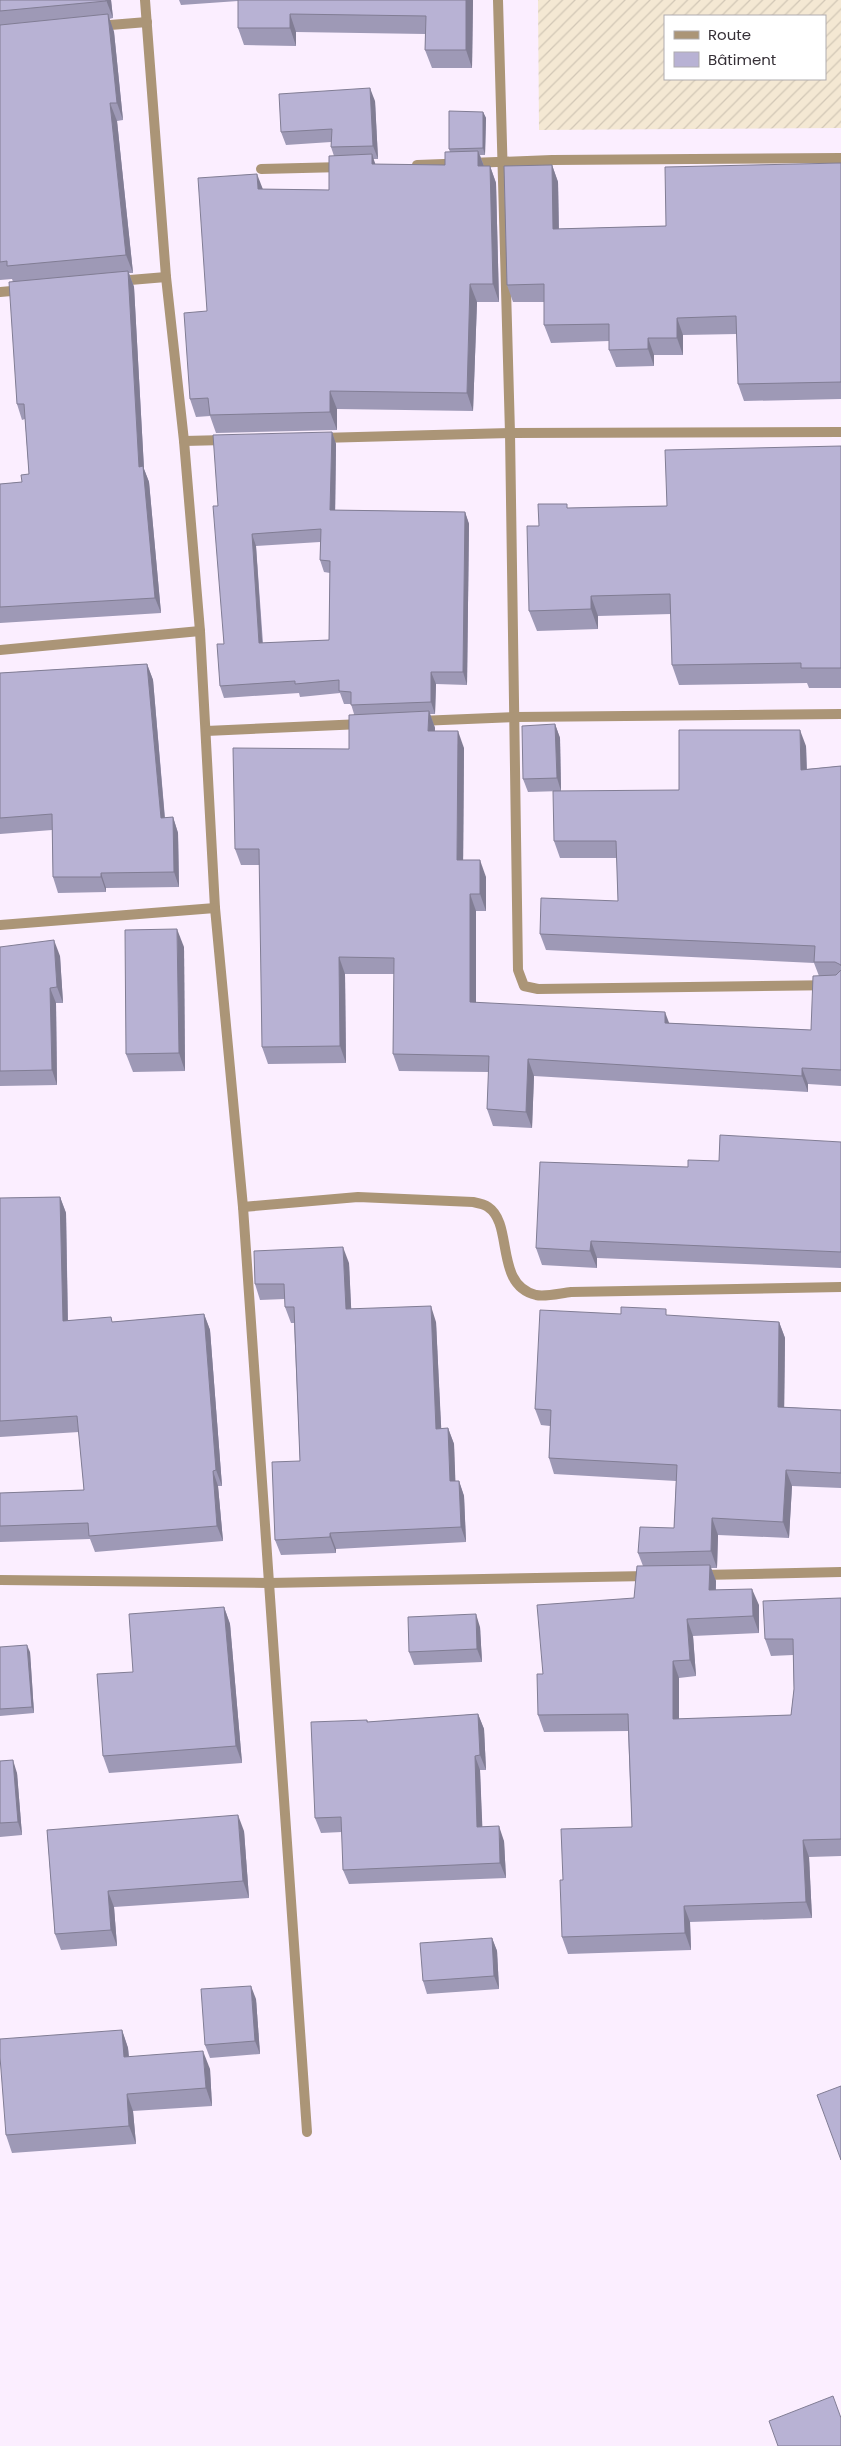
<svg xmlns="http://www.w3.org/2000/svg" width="841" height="2446" viewBox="0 0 841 2446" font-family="Poppins,sans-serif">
	<defs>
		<pattern id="industrial-furrows" width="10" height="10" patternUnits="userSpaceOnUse" patternTransform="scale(1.25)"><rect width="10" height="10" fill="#f4e8d3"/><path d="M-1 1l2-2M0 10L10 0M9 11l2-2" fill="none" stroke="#d2c7b6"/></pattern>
	</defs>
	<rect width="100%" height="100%" fill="#fbeeff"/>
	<!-- industrial -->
	<path fill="url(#industrial-furrows)" fill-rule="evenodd" d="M538,0H841V128L539,130ZM665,16H825V79H665Z"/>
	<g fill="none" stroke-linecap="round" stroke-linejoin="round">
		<!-- minor -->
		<g stroke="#ab9577" stroke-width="10">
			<polyline points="145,0 166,277 184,441 200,631 215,908 243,1207 307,2132"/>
			<polyline points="498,0 510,433 518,970 524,986 538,989 841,985"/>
			<polyline points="98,26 147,22"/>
			<polyline points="417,165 552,160 841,158"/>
			<polyline points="261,169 343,167"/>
			<polyline points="118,281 166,277"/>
			<polyline points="0,292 23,290"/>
			<polyline points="320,438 510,433 841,432"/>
			<polyline points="184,441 225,440"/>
			<polyline points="0,650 200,631"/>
			<polyline points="419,721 515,717 841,714"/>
			<polyline points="206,731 362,724"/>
			<polyline points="0,925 215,908"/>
			<path d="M243,1207L358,1197L473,1202C478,1203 484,1204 488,1207C514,1224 494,1285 536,1295C546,1297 561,1293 571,1292L841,1287"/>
			<polyline points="702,1575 841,1572"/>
			<polyline points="0,1580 268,1583 648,1576"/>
		</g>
	</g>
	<!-- wall -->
	<g fill="#9e99b6" fill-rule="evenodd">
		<polygon points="0,0 111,0 113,18 109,19 114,32 123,120 117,121 133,273 129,273 134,287 144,469 149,482 161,613 0,623 0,484 22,482 29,474 25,419 22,420 17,404 13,282 12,279 0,280"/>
		<polygon points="179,0 473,0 472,68 432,68 425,50 425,34 296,32 296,46 244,45 238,28 238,1 181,5"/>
		<polygon points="375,101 378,159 373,159 375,164 445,165 450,152 449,149 483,112 486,118 485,155 480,155 484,166 490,166 496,183 499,302 477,302 473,411 337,409 337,430 216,433 210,416 196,417 190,399 207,311 263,189 329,190 334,156 331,147 331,142 286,145 281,132"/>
		<polygon points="841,163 841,399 744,401 738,384 737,334 683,335 683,355 654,355 654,366 616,367 609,350 609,341 551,343 544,325 544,302 513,302 507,285 552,165 558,182 559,229 666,226"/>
		<path d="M332,432L336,444L335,510L465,512L469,524L467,685L436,684L435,714H430L435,728V731L464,748L463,860L486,877V911H476V1003L670,1023L811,1030L819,976L814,963L546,950L540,934L618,901L617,858H560L554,841L679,790L806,746L807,769L841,766V1086L808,1084V1092L534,1076L532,1128L493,1126L487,1109L489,1072L399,1071L393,1054L394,974H345L346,1063L268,1064L262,1047L260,865H241L235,849L349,749L354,714L351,704H344L340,693L300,697L299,693L224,698L220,686L224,644L218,506ZM320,542V560L324,572L330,573L329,640L263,643L256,546Z"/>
		<polygon points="841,446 841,688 809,688 807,683 679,685 672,665 671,614 598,616 598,629 537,631 529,611 539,526 569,508 667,506"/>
		<polygon points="147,664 153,680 165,818 173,817 178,833 179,887 106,888 106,892 58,893 53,877 52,830 0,834 0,673"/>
		<polygon points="555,724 560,738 561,791 528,792 523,779"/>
		<polygon points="0,947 60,956 63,1003 56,1003 57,1085 0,1086"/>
		<polygon points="184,947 185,1071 133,1072 126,1054"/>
		<polygon points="841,1142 841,1268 597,1258 597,1268 542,1265 536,1248 688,1167 719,1161"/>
		<polygon points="60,1197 66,1213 68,1320 113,1322 204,1314 210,1330 222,1486 218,1486 223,1541 95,1552 90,1539 0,1542 0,1493 84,1490 79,1432 0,1437 0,1198"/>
		<polygon points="349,1263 351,1309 436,1322 441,1429 448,1428 454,1444 455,1481 459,1481 464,1496 466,1542 336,1549 336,1553 281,1555 275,1540 300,1461 294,1323 291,1323 285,1307 285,1299 260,1300 255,1284"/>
		<polygon points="668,1316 779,1322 785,1338 784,1407 841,1410 841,1488 792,1486 789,1538 718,1535 717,1568 711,1568 716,1581 716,1590 759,1605 759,1633 693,1636 696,1676 679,1678 679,1719 791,1715 794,1689 793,1655 771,1656 765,1639 841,1598 841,1856 809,1857 812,1918 690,1922 691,1950 568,1954 562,1937 563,1880 632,1827 628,1731 544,1732 538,1715 543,1674 634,1598 643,1566 638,1553 674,1528 676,1481 554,1474 549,1458 550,1426 541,1425 535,1409"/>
		<polygon points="224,1607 230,1624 242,1763 109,1773 103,1756"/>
		<polygon points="480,1627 482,1662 414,1665 409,1652"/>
		<polygon points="0,1647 30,1652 34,1713 0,1716"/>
		<polygon points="478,1714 484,1729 486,1770 480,1770 482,1827 504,1841 506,1878 349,1884 343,1870 342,1832 321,1833 315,1818 367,1720 368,1722"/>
		<polygon points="0,1761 17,1773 22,1835 0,1837"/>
		<polygon points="47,1830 244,1831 249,1898 114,1907 117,1946 61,1950 55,1934"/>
		<polygon points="492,1938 497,1951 499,1989 427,1994 423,1981"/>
		<polygon points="256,1999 260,2054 210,2058 205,2045"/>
		<polygon points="122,2030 128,2048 129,2056 210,2069 212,2106 133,2111 136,2144 12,2153 6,2135"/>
	</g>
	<!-- shaded-wall -->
	<g fill="#817d94">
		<polygon points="106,0 111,0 113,18"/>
		<polygon points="466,0 473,0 472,68 466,50"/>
		<polygon points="108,14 114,32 123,120 117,103"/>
		<polygon points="290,14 296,32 296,46 290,28"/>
		<polygon points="370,88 375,101 378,159 373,146"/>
		<polygon points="110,103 117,121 133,273 126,255"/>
		<polygon points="483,112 486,118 485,155 483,148"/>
		<polygon points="478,151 485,169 478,166"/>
		<polygon points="372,154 378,172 372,164"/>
		<polygon points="552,165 558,182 559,246 553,229"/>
		<polygon points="490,166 496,183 499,302 493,284"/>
		<polygon points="257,174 264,192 258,189"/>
		<polygon points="128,271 134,287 144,469 149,482 161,613 155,598 139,467"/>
		<polygon points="470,284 477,302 473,411 467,393"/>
		<polygon points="677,318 683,335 683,355 677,338"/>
		<polygon points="648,338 654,355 654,366 648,349"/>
		<polygon points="330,391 337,409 337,430 330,412"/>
		<polygon points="332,432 336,444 335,522 330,510"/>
		<polygon points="465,512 469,524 467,685 463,672"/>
		<polygon points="252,534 256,546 263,655 259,643"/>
		<polygon points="591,596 598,616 598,629 591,609"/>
		<polygon points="147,664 153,680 166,833 161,818"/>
		<polygon points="431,672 436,684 435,714 431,702"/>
		<polygon points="429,711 435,728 434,747 428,731"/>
		<polygon points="555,724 560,738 561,791 557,778"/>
		<polygon points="800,730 806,746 807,786 801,770"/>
		<polygon points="458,731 464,748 463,876 457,860"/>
		<polygon points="173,817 178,833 179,887 174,872"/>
		<polygon points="480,860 486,877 486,911 480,894"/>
		<polygon points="101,873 106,888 106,892 101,877"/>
		<polygon points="470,894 476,911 476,1019 470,1002"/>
		<polygon points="177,929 184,947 185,1071 179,1053"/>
		<polygon points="54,940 60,956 63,1003 57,987"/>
		<polygon points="339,957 345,974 346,1063 340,1046"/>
		<polygon points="50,988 56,1003 57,1085 52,1070"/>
		<polygon points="665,1012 671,1028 665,1023"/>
		<polygon points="528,1059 534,1076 532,1128 526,1112"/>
		<polygon points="802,1068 808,1084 808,1092 802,1076"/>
		<polygon points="60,1197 66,1213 68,1337 63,1321"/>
		<polygon points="591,1241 597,1258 597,1268 590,1251"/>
		<polygon points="343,1247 349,1263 352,1325 346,1309"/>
		<polygon points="431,1306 436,1322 442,1444 436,1429"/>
		<polygon points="204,1314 210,1330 222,1486 216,1470"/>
		<polygon points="779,1322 785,1338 784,1423 778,1407"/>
		<polygon points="448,1428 454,1444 456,1496 450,1481"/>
		<polygon points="786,1470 792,1486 789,1538 783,1522"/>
		<polygon points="213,1471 218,1486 223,1541 217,1526"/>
		<polygon points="459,1481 464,1496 466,1542 461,1527"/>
		<polygon points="712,1518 718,1535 717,1568 711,1551"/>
		<polygon points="330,1533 336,1549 336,1553 330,1537"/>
		<polygon points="710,1565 716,1581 715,1607 709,1590"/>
		<polygon points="752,1589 759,1605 759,1633 753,1616"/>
		<polygon points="224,1607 230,1624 242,1763 236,1746"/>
		<polygon points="476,1614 480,1627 482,1662 477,1649"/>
		<polygon points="687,1619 693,1636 696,1676 690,1660"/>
		<polygon points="27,1645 30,1652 34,1713 32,1707"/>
		<polygon points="673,1661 679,1678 679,1736 673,1719"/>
		<polygon points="478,1714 484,1729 486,1770 480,1755"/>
		<polygon points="475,1756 480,1770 483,1842 477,1827"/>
		<polygon points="13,1760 17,1773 22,1835 18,1822"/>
		<polygon points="238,1815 244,1831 249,1898 243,1881"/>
		<polygon points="499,1826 504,1841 506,1878 500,1863"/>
		<polygon points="803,1840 809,1857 812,1918 806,1902"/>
		<polygon points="108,1891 114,1907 117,1946 111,1930"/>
		<polygon points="684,1906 690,1922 691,1950 685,1933"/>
		<polygon points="492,1938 497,1951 499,1989 494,1976"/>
		<polygon points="251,1986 256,1999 260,2054 255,2041"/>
		<polygon points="122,2030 128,2048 130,2074 124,2057"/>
		<polygon points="203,2051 210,2069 212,2106 206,2088"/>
		<polygon points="127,2094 133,2111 136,2144 129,2126"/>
	</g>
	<!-- building -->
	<g fill="#b8b2d4" stroke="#817d94" fill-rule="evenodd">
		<polygon points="0,0 106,0 106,1 0,11"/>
		<polygon points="238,0 466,0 466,50 425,50 426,16 290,14 290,28 238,28"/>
		<polygon points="108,14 117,103 110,103 126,255 7,266 7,261 0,262 0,25"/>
		<polygon points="370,88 373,146 331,147 332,129 281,132 279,94"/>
		<polygon points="449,111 483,112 483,148 449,149"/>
		<polygon points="478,151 478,166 490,166 493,284 470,284 467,393 330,391 330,412 210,415 208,398 190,399 184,313 207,311 198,178 257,174 258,189 329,190 329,156 372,154 372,164 445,165 445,152"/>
		<polygon points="841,163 841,382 738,384 736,316 677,318 677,338 648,338 648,349 609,350 609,324 544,325 544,284 507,285 504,166 552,165 553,229 666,226 665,167"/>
		<polygon points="128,271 139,467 143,466 155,598 0,607 0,484 22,482 21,475 29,474 24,404 17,404 9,282"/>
		<path d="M332,432L330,510L465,512L463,672H431V702L351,705V692L339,691V680L295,684V681L220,686L217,644H224L213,506H218L213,435ZM321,529L320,560L330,561L329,640L259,643L252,534Z"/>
		<polygon points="841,446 841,668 801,668 801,663 672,665 670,594 591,596 591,609 529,611 527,526 539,526 538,504 567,504 567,508 667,506 665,450"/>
		<polygon points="147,664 161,818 173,817 174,872 101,873 101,877 53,877 52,814 0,818 0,673"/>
		<polygon points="429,711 428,731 458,731 457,860 480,860 480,894 470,894 470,1002 665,1012 665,1023 811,1030 813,976 836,975 841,970 841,1070 802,1068 802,1076 528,1059 526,1112 487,1109 489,1056 393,1054 394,958 339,957 340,1046 262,1047 259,849 235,849 233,748 349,749 349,715"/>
		<polygon points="555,724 557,778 523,779 522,726"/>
		<polygon points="679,730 800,730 801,770 841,766 841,966 841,965 835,962 814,962 815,946 540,934 541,898 618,901 616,841 554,841 553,791 679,790"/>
		<polygon points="177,929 179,1053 126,1054 125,930"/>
		<polygon points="54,940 57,987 50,988 52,1070 0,1071 0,947"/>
		<polygon points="720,1135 841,1142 841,1252 591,1241 590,1251 536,1248 540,1162 688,1167 688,1160 719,1161"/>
		<polygon points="60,1197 63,1321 111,1317 112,1322 204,1314 216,1470 213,1471 217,1526 89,1536 88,1523 0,1526 0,1493 84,1490 77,1416 0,1421 0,1198"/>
		<polygon points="343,1247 346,1309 431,1306 436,1429 448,1428 450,1481 459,1481 461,1527 330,1533 330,1537 275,1540 272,1462 300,1461 294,1307 285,1307 284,1284 255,1284 254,1251"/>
		<polygon points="621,1307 666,1309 666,1315 779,1322 778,1407 841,1410 841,1473 786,1470 783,1522 712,1518 711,1551 638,1553 640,1527 674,1528 677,1465 549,1458 551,1410 535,1409 540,1310 621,1314"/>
		<polygon points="710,1565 709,1590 752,1589 753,1616 687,1619 690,1660 673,1661 673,1719 791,1715 794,1689 793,1639 765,1639 763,1601 841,1598 841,1839 803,1840 806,1902 684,1906 685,1933 562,1937 560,1880 563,1880 561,1829 632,1827 628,1714 538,1715 537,1674 543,1674 537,1605 634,1598 637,1566"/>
		<polygon points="224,1607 236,1746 103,1756 97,1674 133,1672 129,1614"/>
		<polygon points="476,1614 477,1649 409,1652 408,1617"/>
		<polygon points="27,1645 32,1707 0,1709 0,1647"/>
		<polygon points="478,1714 480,1755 475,1756 477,1827 499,1826 500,1863 343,1870 341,1817 315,1818 311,1722 367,1720 367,1722"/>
		<polygon points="13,1760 18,1822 0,1823 0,1761"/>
		<polygon points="238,1815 243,1881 108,1891 111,1930 55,1934 47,1830"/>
		<polygon points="492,1938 494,1976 423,1981 420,1943"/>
		<polygon points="251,1986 255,2041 205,2045 201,1989"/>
		<polygon points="122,2030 124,2057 203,2051 206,2088 127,2094 129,2126 6,2135 0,2057 0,2039"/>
		<polygon points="841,2086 841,2160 817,2095"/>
		<polygon points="833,2396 841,2418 841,2446 778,2446 769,2421"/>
	</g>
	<!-- legend -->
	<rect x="664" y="15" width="162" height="65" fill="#ffffff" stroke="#afacaf"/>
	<rect x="674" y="31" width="25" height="8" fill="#ab9577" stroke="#afacaf"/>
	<text x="708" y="40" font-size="15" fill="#363037">Route</text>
	<rect x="674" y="52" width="25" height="15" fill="#b8b2d4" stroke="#afacaf"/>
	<text x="708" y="65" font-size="15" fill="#363037">Bâtiment</text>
</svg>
